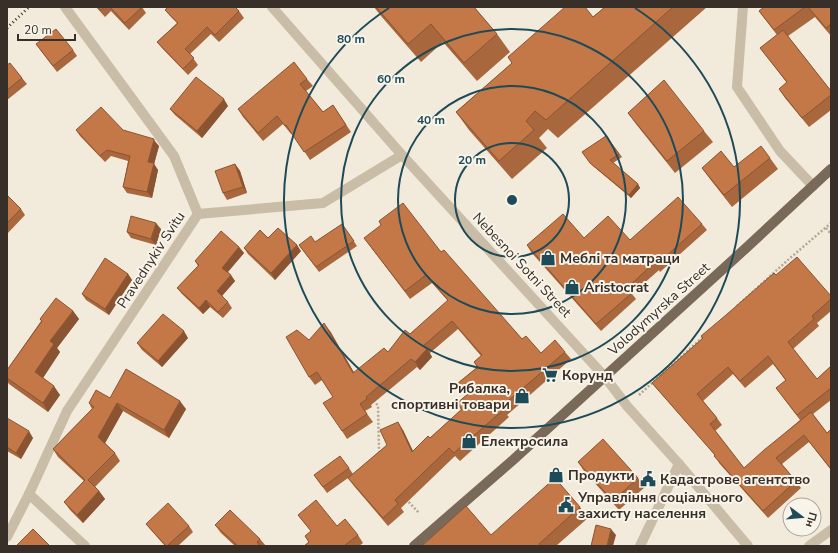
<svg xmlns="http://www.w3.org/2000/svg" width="838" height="553" viewBox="0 0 838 553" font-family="'Nunito Sans',sans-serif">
	<rect width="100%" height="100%" fill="#f2ebdc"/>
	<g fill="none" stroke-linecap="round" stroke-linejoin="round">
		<!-- path -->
		<g stroke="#b6a792" stroke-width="2.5" stroke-dasharray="2 2" stroke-linecap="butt">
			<polyline points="826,228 831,234"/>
			<polyline points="737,306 789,259 831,223"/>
			<polyline points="639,395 704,336"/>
			<polyline points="374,400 378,406 379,449 380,453"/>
			<polyline points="406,499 419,513"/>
		</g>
		<!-- service -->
		<g stroke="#cabda8" stroke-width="10">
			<polyline points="743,7 737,87 780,151 813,186"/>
			<polyline points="640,546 679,464"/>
		</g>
		<!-- minor -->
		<g stroke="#cabda8" stroke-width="10">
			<polyline points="272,7 402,155 605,377 627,406 679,464 748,546"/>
			<polyline points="198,214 323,203 402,155"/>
			<polyline points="29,494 85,546"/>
			<polyline points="7,537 29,494 67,411 198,214 174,156 65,7"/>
			<polyline points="809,546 831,530"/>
		</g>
		<!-- primary -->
		<polyline stroke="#796959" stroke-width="10" points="414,546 513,460 745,249 831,169"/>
		<!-- rail -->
		<polyline stroke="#372f28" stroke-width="3" stroke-dasharray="1 3" stroke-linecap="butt" points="7,28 29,7"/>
	</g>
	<!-- wall -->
	<g fill="#a9673d" fill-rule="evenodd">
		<polygon points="96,7 142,7 146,13 129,30 111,11 105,17"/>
		<polygon points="374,7 474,7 497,34 510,52 477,81 443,42 421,62 381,16"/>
		<polygon points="605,7 707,7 558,138 548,129 539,138 547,148 512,179 469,130 456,112 512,63 508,57 593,17"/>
		<polygon points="764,7 831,7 831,36 815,17 788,36 831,91 831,110 809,127 785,98 779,89 787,83 760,48 777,35 759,11"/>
		<polygon points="165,10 239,11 244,18 219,42 211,34 190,54 198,65 188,75 162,48 157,42 177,23 170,16"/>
		<polygon points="36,44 73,50 77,56 57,72"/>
		<polygon points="7,65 22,78 27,84 7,100"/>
		<polygon points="307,79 313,86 306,91 323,112 333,105 351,132 310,160 292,133 291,134 283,124 263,141 243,117 238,109"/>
		<polygon points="228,106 202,138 175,115 170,109"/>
		<polygon points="628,113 704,131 713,142 675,173 636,124"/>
		<polygon points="76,130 123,130 159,146 154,164 158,170 152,198 127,193 123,187 128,161 111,156 105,162 80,136"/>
		<polygon points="606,136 622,157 613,163 638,184 640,188 631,198 593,166 582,152"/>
		<polygon points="770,158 778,169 732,207 710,179 702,168 734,167"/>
		<polygon points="235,164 240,171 247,193 227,200 223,193"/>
		<polygon points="7,195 21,209 25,215 7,234"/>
		<polygon points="342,224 357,246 319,272 299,245 315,242"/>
		<polygon points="702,224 707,230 660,272 659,270 632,294 636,299 601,331 531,252 527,245 630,240"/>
		<polygon points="161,229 156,245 131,238 127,232"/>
		<polygon points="268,238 301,251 275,280 248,254 244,248"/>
		<polygon points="364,238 441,252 522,339 541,353 565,352 571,359 507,415 509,417 460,461 455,456 401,508 404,512 388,526 354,486 348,478 327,493 314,475 349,468 353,474 387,445 403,430 413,451 430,438 461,410 457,403 467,395 458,383 477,367 474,362 481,356 458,329 430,353 432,357 420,370 417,367 371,405 372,407 365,411 373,422 347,439 342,431 333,397 322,380 315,385 309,377 309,340 330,331 354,373 388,352 410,334 448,301 432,283 410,299"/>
		<polygon points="239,247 244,253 228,272 235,281 222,296 228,302 232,308 223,318 210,307 203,314 182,294 177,288 198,266 195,261"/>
		<polygon points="128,274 132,280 109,315 86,300 82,294"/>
		<path d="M776,275L831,296V311L817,323L819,326L793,349L817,379L831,366V400L813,414L827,433L831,429V470L809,442L782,464L796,481L801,488L768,518L719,463L715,455L658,390L652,383L703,338L726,315ZM773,364L786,381L776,388L800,420L744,468L715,431L722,425L717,418L703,401L733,374L745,388Z"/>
		<polygon points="73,311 79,319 57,348 60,352 43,378 60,395 48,412 9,384 7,381 7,370 41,321 40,319"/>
		<polygon points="188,338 162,367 142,350 137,343"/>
		<polygon points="110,398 186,409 169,438 123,411 105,443 115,453 120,461 95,487 99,491 105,499 83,523 70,510 64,502 84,481 58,457 53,449 92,409 89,403"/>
		<polygon points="7,418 33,438 21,459 7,451"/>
		<polygon points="578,462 638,478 645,487 619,510 584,471"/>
		<polygon points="580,507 588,518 556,546 422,546 491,535"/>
		<polygon points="298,515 337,526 358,535 363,543 359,546 304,546 309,542 305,536 311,531"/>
		<polygon points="146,524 189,526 193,532 178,546 165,546 151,530"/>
		<polygon points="215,525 260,539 266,546 235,546 221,533"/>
	</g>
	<!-- shaded-wall -->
	<g fill="#8a5432">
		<polygon points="224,99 228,106 202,138 197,131"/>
		<polygon points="154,140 159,146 154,164 158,170 152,198 147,192 148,162"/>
		<polygon points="235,164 240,171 247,193 243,187"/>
		<polygon points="638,184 640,188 631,198 629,195"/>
		<polygon points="156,223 161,229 156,245 151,239"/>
		<polygon points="297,245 301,251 275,280 271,273"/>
		<polygon points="239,247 244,253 226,274 222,268"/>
		<polygon points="128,274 132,280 109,315 105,309"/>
		<polygon points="231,275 235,281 221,297 217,291"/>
		<polygon points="206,300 210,307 203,314 199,308"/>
		<polygon points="73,311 79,319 57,348 60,352 41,381 35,372 50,341"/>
		<polygon points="324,323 330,331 359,381 353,373"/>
		<polygon points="184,331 188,338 162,367 158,361"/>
		<polygon points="427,349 432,357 420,370 415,362"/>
		<polygon points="54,386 60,395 48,412 43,403"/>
		<polygon points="180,401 186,409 169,438 164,430"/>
		<polygon points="117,403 123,411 104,445 98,437"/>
		<polygon points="398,422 403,430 417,460 412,452"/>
		<polygon points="29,431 33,438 21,459 16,453"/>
		<polygon points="99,491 105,499 83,523 77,515"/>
		<polygon points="611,529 616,535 613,546 607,546"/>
	</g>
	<!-- building -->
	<g fill="#c57847" stroke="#8a5432">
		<polygon points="98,7 104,7 101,10"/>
		<polygon points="110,7 142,7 125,23"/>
		<polygon points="168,7 235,7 239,11 215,35 207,27 185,49 194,58 183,69 157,42 178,23 165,10"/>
		<polygon points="376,7 474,7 497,34 464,63 431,24 408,44"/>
		<polygon points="565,7 585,7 593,17 605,7 673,7 546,120 535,111 526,121 534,130 499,161 456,112 512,63 508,57"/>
		<polygon points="764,7 805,7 774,30 759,11"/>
		<polygon points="808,7 831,7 831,24 826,28"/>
		<polygon points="56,29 73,50 53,66 36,44"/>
		<polygon points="783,30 831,91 831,95 802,118 779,89 787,82 760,48"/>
		<polygon points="294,62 307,79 300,84 323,112 333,105 346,125 304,152 286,125 285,126 277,116 258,133 238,109"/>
		<polygon points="10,63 22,78 7,90 7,65"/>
		<polygon points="196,77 224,99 197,131 170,109"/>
		<polygon points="664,80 704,131 667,161 628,113"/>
		<polygon points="101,107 123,130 154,139 154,140 148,162 154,163 147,192 123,187 130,156 107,150 100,156 76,130"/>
		<polygon points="606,136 619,154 610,160 638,184 629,195 590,163 582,152"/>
		<polygon points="761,146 770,158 724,195 702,168 721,151 734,167"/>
		<polygon points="235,164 243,187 223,193 215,171"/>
		<polygon points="7,195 21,209 7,223"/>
		<polygon points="678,197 702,224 656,265 654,263 627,288 632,293 596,324 527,245 563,214 584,238 608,216 630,240"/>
		<polygon points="403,203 441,252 444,250 522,339 526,336 541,353 555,340 565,352 501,407 503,410 454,453 449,448 395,500 398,504 383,518 348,478 387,445 380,430 398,422 412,452 428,436 430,438 462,409 457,403 468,394 458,383 478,367 474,362 482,355 452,321 423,346 427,349 415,362 411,359 366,397 367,399 360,404 367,414 342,431 323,403 333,397 317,372 309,377 286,337 297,330 309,340 324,323 353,373 384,348 388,352 405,330 410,334 448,300 426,275 405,291 364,238 381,225 379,221"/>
		<polygon points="131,216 156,223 151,239 127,232"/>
		<polygon points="342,224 354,241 316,267 299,245 311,236 315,242"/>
		<polygon points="278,228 297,245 271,273 244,248 260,230 268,238"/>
		<polygon points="221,231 239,247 222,268 231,275 217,291 228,302 218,312 206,300 199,308 177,288 199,265 195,261"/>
		<polygon points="797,257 831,296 831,299 812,316 814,319 788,342 817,379 831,366 831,388 797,415 776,388 786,380 768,356 740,381 728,367 697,394 717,418 710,424 744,468 764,450 811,412 827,433 831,429 831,469 804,435 776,458 796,481 763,511 714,456 715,455 652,383 703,338 701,336 726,315 774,273 776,275"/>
		<polygon points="105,258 128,274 105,309 82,294"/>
		<polygon points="56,298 73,311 50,341 54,344 35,372 54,386 43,403 7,378 7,370 42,321 40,319"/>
		<polygon points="163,314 184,331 158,361 137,343"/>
		<polygon points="126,369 180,401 164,430 117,403 98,437 115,453 88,480 99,491 77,515 64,502 85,480 53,449 94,407 89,403 96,390 110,398"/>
		<polygon points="7,418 29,431 16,453 7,447"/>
		<polygon points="603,439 638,478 613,501 578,462"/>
		<polygon points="340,456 349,468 323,487 314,475"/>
		<polygon points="555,478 580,507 539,544 540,546 422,546 466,506 491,535"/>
		<polygon points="316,500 337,526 345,519 358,535 344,546 304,546 309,542 305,536 311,531 298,515"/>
		<polygon points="168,503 189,526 167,546 166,546 146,524"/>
		<polygon points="230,510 260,539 257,542 260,546 238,546 215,525"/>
		<polygon points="596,525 611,529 607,546 591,546"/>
		<polygon points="33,529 50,546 16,546"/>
	</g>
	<!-- distance rings -->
	<g fill="none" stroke="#1e4b58" stroke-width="2">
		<circle cx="512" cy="200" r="57"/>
		<circle cx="512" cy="200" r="114"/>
		<circle cx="512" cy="200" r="171"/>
		<path d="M635 8A228 228 0 1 1 389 8"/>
	</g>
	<!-- icons -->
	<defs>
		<symbol id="shop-bare" viewBox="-9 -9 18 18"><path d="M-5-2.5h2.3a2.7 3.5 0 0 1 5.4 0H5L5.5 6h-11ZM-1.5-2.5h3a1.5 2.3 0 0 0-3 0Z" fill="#1e4b58" stroke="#f9f4e9" stroke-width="2.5" paint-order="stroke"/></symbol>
		<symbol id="supermarket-bare" viewBox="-9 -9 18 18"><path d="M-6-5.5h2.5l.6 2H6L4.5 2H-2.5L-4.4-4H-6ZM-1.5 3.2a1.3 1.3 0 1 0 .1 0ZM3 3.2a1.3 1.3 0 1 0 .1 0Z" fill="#1e4b58" stroke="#f9f4e9" stroke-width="2.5" paint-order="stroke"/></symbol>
		<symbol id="civic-bare" viewBox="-9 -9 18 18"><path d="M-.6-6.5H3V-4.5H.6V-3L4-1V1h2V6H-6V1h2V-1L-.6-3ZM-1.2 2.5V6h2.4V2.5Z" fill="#1e4b58" stroke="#f9f4e9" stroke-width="2.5" paint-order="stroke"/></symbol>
	</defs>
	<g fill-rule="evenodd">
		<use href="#shop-bare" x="537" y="247" width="22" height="22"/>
		<use href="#shop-bare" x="561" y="276" width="22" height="22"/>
		<use href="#supermarket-bare" x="539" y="364" width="22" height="22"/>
		<use href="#shop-bare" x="511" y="385" width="22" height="22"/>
		<use href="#shop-bare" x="458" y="430" width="22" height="22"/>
		<use href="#shop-bare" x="545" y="464" width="22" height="22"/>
		<use href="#civic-bare" x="637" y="468" width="22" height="22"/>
		<use href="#civic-bare" x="555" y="494" width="22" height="22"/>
	</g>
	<g text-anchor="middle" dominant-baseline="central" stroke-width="4" stroke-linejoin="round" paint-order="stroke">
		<!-- poi labels -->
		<g font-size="14" font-weight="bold" fill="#372f28" stroke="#f9f4e9" text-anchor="start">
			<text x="560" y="258">Меблі та матраци</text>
			<text x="584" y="287">Aristocrat</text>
			<text x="562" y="375">Корунд</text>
			<text x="510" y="388" text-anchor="end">Рибалка,<tspan x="510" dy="16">спортивні товари</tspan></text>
			<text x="481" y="441">Електросила</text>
			<text x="568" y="475">Продукти</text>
			<text x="660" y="479">Кадастрове агентство</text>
			<text x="578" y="497">Управління соціального<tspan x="578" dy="16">захисту населення</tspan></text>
		</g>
		<!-- street labels -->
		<g font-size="14" fill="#372f28" stroke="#f9f4e9">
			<text transform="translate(151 260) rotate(-57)">Pravednykiv Svitu</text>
			<text transform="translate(522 265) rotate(47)">Nebesnoi Sotni Street</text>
			<text transform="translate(659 309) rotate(-42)">Volodymyrska Street</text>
		</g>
	</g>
	<circle cx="512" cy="200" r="6" fill="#1e4b58" stroke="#f9f4e9" stroke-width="2"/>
	<g font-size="12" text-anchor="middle" font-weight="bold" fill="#1e4b58" stroke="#f9f4e9" stroke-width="4" stroke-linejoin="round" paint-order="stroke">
		<text x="351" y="43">80 m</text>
		<text x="391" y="83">60 m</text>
		<text x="431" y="124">40 m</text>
		<text x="472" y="164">20 m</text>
	</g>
	<!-- border -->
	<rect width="838" height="553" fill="none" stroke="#372f28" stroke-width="16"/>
	<!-- north arrow -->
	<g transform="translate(802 517) rotate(106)"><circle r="19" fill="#f9f4e9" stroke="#aba59c"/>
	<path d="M0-3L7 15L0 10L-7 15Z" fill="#1e4b58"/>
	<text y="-6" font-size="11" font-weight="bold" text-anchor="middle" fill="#372f28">Пн</text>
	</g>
	<!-- scale -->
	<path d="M18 34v6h57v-6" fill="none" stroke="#372f28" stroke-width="2"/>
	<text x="24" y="34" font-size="12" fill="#372f28" stroke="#f9f4e9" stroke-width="3" paint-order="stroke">20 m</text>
</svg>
